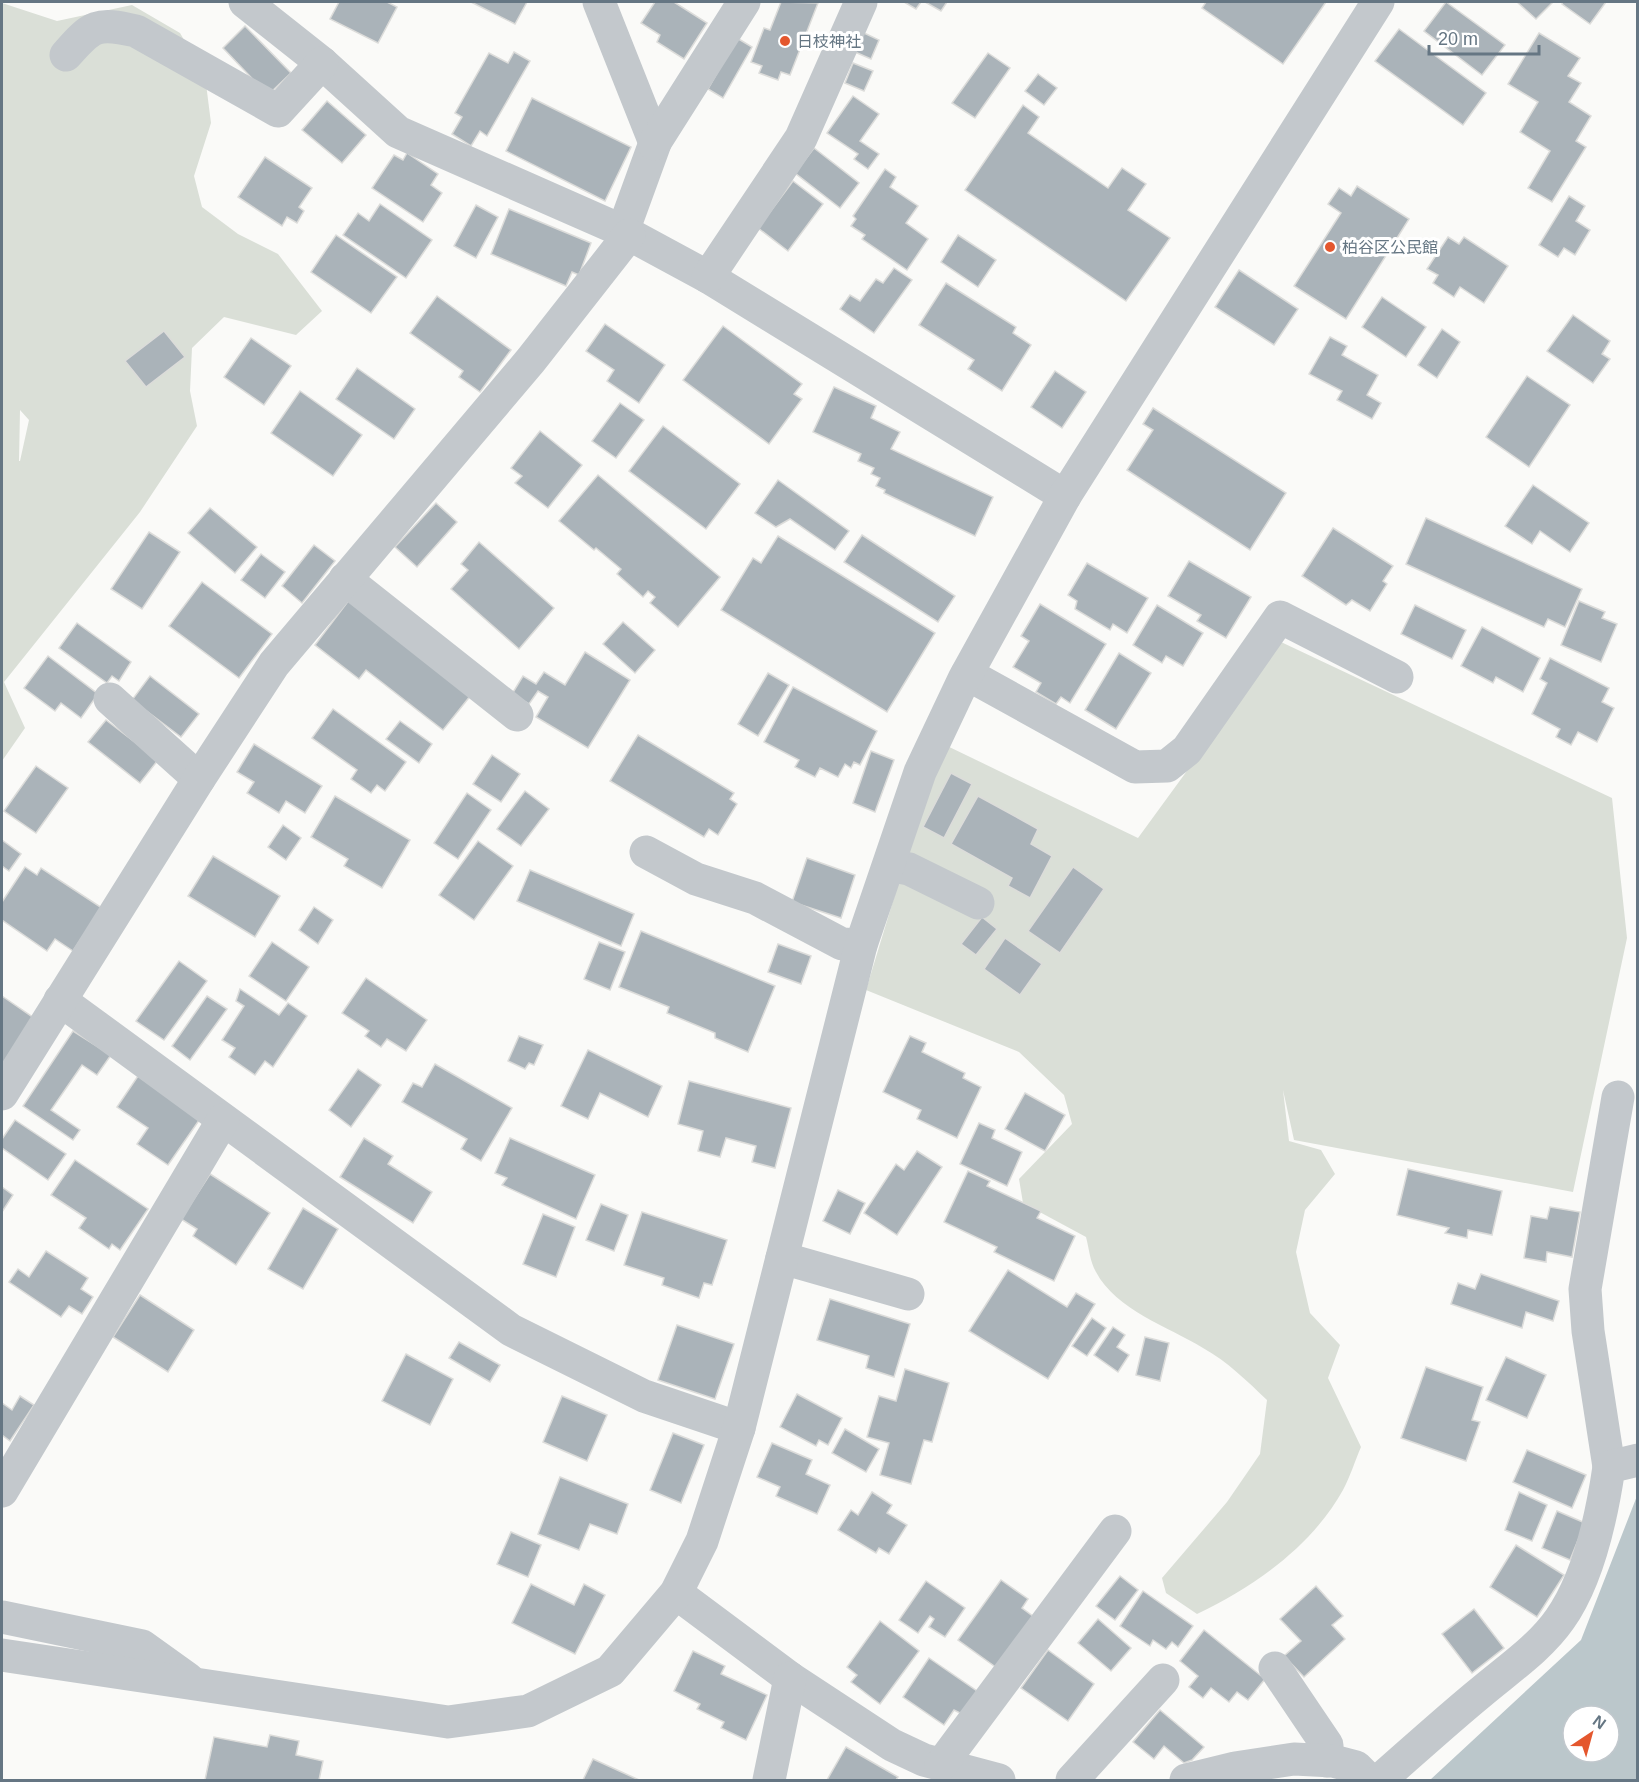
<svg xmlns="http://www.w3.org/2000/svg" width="1639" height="1782" viewBox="0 0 1639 1782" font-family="Helvetica,'Noto Sans JP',sans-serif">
	<rect width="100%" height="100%" fill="#fafaf8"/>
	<!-- green -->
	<g fill="#dadfd7" fill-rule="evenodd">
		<path d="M2,3L57,21L132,5L180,33L205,76L211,123L194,176L202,207L238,234L278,254L322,311L296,335L224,317L192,348L190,391L197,426L140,512L4,682L25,728L2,761ZM20,410L29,420L20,461H19Z"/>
		<path d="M1281,642L1612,798L1627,938L1573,1192L1294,1140L1283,1090L1289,1141L1321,1150L1335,1174L1305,1210L1296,1252L1310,1313L1340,1345L1328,1378L1361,1447C1355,1461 1350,1477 1343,1490C1311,1547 1255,1586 1197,1614L1166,1593L1162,1578L1227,1502L1260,1454L1267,1400C1247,1381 1228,1362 1203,1348C1169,1327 1116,1310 1096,1272C1090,1262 1089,1248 1086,1237L1023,1203L1019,1179L1072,1124L1064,1095L1019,1052L866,990L941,743L1138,838Z"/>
	</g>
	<!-- water -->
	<path fill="#bbc7cb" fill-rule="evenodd" d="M1637,1496V1780H1430L1581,1640ZM1573,1716H1609V1752H1573Z"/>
	<!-- building -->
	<g fill="#aab3b9" stroke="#dcdcda" stroke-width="1.5">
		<polygon points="339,2 387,2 397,7 378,43 330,19"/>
		<polygon points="471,2 527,2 515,24"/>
		<polygon points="655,2 674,2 707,23 684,59 657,42 660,35 641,23"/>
		<polygon points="781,2 818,3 790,75 781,72 778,80 759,73 762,66 751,62 764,28 770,30"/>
		<polygon points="904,2 921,2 916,9"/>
		<polygon points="925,2 947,2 941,11"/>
		<polygon points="1206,2 1326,2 1283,64 1202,8"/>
		<polygon points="1446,2 1505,45 1482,75 1424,31"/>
		<polygon points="1517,2 1553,2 1536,19"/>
		<polygon points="1563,2 1606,2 1590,24 1562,4"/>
		<polygon points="245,26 291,73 268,95 223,48"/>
		<polygon points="1399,29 1486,93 1463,125 1375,61"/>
		<polygon points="862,32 879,40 871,59 855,52"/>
		<polygon points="1539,33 1580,58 1568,76 1581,83 1569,102 1591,116 1576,141 1586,147 1552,202 1528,188 1550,151 1520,132 1538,102 1508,84"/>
		<polygon points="737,38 752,47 723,98 708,89"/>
		<polygon points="514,52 530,61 487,136 480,131 471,146 452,134 462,117 455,113 489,53 508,63"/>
		<polygon points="988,53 1010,68 975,118 952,103"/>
		<polygon points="853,63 873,71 864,91 845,83"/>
		<polygon points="1038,74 1057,88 1044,105 1025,91"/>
		<polygon points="853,96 879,114 860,141 879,154 868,169 854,159 858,154 827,133"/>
		<polygon points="532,98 631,147 605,201 506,151"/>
		<polygon points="327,101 366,135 342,163 302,130"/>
		<polygon points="1023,105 1039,117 1028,133 1108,188 1122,168 1146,184 1128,210 1170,238 1126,301 965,190"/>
		<polygon points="814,148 859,183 840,208 795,173"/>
		<polygon points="407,153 438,174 431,185 442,193 423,222 372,188 394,155 403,160"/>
		<polygon points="265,157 312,188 299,207 304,211 297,223 287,217 282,226 238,197"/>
		<polygon points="885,169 896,177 890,187 918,206 906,223 928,239 907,270 862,239 865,235 851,226 856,219 853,216"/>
		<polygon points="793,181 823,204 788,251 758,228"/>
		<polygon points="1357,186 1409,219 1346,319 1294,286 1341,213 1328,204 1339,188 1351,196"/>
		<polygon points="1569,196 1585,206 1576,221 1590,230 1575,255 1564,248 1558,257 1539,245"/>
		<polygon points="380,204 432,240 406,278 343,235 358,213 369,221"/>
		<polygon points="476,205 498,217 476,258 454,246"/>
		<polygon points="509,209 591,243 579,275 572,272 566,286 491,254"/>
		<polygon points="336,235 397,277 371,313 311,272"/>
		<polygon points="958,235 996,260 978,287 941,262"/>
		<polygon points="1448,237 1459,244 1464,237 1508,266 1484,303 1460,287 1454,297 1433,283 1438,275 1427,269"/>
		<polygon points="894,268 912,280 874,333 840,309 850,295 860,301 876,279 883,283"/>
		<polygon points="1239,270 1298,309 1274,345 1215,307"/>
		<polygon points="946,283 1016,327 1013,333 1031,345 1002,391 968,369 974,360 919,325"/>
		<polygon points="437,296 511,350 480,392 459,377 463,371 410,333"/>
		<polygon points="1382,297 1426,327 1406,357 1362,327"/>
		<polygon points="1573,315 1610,341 1602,354 1610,359 1593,383 1547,351"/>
		<polygon points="605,324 665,365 639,403 607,381 614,370 586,351"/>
		<polygon points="723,326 802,384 794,394 802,399 769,444 683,380"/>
		<polygon points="1442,329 1460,342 1437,378 1418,365"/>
		<polygon points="164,331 185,357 146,387 125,361"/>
		<polygon points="1330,337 1347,346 1342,355 1378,375 1367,395 1381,403 1372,419 1337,400 1342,391 1309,374"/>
		<polygon points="251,338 291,366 264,405 224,377"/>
		<polygon points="357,368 415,409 394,439 336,399"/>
		<polygon points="1055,371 1086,392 1062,428 1031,407"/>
		<polygon points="1527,376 1570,405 1529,467 1486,437"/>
		<polygon points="834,387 876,406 871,418 900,432 891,449 993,497 975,536 884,493 885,490 876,486 880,478 871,474 874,468 858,461 861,454 813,432"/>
		<polygon points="300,391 362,435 333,476 271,433"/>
		<polygon points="620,403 644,420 616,458 592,441"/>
		<polygon points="1153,408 1286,493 1250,550 1127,470 1153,430 1143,424"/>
		<polygon points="663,426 740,484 706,529 629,471"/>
		<polygon points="540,431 582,465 548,508 515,483 522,476 511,468"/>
		<polygon points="598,475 720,577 678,627 650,603 655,597 648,591 643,597 617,574 621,569 596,548 594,550 559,521"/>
		<polygon points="778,480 849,531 835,550 790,519 776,527 755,513"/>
		<polygon points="1533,485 1589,523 1570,552 1540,531 1532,544 1505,526"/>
		<polygon points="436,503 457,522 417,567 395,547"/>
		<polygon points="210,508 257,547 235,573 188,533"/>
		<polygon points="1426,518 1582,589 1565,627 1548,619 1544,627 1406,564"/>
		<polygon points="1333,528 1393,566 1383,581 1387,584 1370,611 1352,600 1346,605 1302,576"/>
		<polygon points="149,532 180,552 142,609 111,589"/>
		<polygon points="862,535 955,596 938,622 844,562"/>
		<polygon points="778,536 935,633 887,712 721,610 753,558 761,563"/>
		<polygon points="479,542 554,608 519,649 451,589 468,570 461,564"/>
		<polygon points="314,545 335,561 302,603 282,586"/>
		<polygon points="261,554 285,572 265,598 241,580"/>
		<polygon points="1189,561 1251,597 1226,638 1197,621 1201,615 1168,596"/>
		<polygon points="1087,563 1148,598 1127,633 1113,624 1110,630 1075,609 1077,601 1068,595"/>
		<polygon points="202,582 272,634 239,678 169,626"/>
		<polygon points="349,600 471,695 443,730 366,670 359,679 315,645"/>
		<polygon points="1579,601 1605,612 1602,618 1617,624 1601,662 1561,645"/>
		<polygon points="1040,604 1106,644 1070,703 1061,697 1056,704 1036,692 1041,683 1013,667 1029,641 1021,636"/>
		<polygon points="1157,605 1203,633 1183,666 1166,656 1162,663 1133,645"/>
		<polygon points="1415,605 1466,630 1452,659 1401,634"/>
		<polygon points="623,622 655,650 635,673 603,644"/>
		<polygon points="77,623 131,662 119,681 112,676 107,683 59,648"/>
		<polygon points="1482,627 1540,658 1523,692 1496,677 1493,683 1461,666"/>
		<polygon points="585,652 630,680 588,748 536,717 548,697 538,691 529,704 512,694 523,676 536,684 544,672 565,685"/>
		<polygon points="1119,653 1151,673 1116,729 1085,710"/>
		<polygon points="48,656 98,694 81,718 61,703 55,711 24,688"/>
		<polygon points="1550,658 1609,688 1602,702 1614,708 1597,742 1578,732 1571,745 1556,737 1560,729 1532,714 1547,683 1540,679"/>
		<polygon points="768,673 789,685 758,736 738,724"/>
		<polygon points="150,676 199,714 181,737 132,700"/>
		<polygon points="793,687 877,731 860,765 854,762 851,768 845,764 838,777 820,768 815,777 795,767 799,760 764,742"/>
		<polygon points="333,709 406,762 385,791 377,785 371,793 351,779 357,770 312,738"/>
		<polygon points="106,720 158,760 140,783 88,742"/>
		<polygon points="400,721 432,744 419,763 386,739"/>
		<polygon points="638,735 734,793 730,799 737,804 718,835 709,829 704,837 610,781"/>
		<polygon points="254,744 322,786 305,813 286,801 279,813 247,793 254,782 237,772"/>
		<polygon points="871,751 894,760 875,812 853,803"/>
		<polygon points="492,755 520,774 501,802 473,784"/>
		<polygon points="36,766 68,788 36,833 4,811"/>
		<polygon points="951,773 972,784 944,838 923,827"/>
		<polygon points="525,791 549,809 521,846 497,829"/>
		<polygon points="467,793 491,810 458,859 434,843"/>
		<polygon points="335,796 410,840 382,888 344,866 348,859 311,837"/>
		<polygon points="978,796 1038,829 1031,844 1052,856 1030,898 1008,886 1012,878 951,844"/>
		<polygon points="283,825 301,838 286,860 268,847"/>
		<polygon points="2,840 21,854 9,871 2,866"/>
		<polygon points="478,841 513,866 474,920 439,895"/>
		<polygon points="213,856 280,896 255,937 188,896"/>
		<polygon points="807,858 855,875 841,918 792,902"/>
		<polygon points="25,867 37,875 41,868 102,908 73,951 55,939 47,951 2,920 2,902"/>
		<polygon points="1073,867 1104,889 1060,953 1028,931"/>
		<polygon points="530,870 634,914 621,946 517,901"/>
		<polygon points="314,907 333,920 318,944 299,930"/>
		<polygon points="982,917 997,929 976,955 961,944"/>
		<polygon points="641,931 775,986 748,1052 715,1038 715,1033 667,1013 669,1007 619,987"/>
		<polygon points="1005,938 1042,964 1020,995 984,969"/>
		<polygon points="272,942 309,967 286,1001 249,976"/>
		<polygon points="599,942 625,952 610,990 584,979"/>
		<polygon points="778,944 811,956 801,984 768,972"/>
		<polygon points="179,961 207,981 164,1040 136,1021"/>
		<polygon points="366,978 427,1020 406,1051 387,1039 381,1047 365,1036 369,1031 342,1013"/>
		<polygon points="240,989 279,1015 288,1003 307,1016 273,1067 265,1061 255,1075 229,1057 235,1048 222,1040 244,1006 236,1001"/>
		<polygon points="2,996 34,1018 2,1065"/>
		<polygon points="207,996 227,1009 190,1060 172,1046"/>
		<polygon points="73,1031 111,1055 97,1075 82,1065 51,1110 80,1130 73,1140 23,1106"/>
		<polygon points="519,1036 543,1045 534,1065 529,1063 525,1069 508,1061"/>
		<polygon points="910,1036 926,1043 922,1052 965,1073 963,1078 981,1087 957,1138 917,1119 921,1110 883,1092"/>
		<polygon points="588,1050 662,1086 648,1117 600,1093 588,1119 561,1106"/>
		<polygon points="435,1064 512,1108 481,1161 461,1149 467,1139 402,1102 413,1083 422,1087"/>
		<polygon points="358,1069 381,1085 351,1127 329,1110"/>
		<polygon points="138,1076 200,1119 168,1165 137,1144 148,1128 117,1107"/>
		<polygon points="689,1081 791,1108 775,1168 752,1162 756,1146 726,1138 720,1157 698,1151 703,1131 678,1124"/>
		<polygon points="1025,1093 1065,1115 1045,1151 1005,1129"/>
		<polygon points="15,1120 66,1154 48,1180 2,1148 2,1139"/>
		<polygon points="979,1123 995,1130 992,1138 1022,1152 1007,1186 960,1164"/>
		<polygon points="364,1138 393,1156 388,1164 432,1192 413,1223 340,1177"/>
		<polygon points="510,1138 595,1175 576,1219 502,1185 507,1178 495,1173"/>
		<polygon points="917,1151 942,1167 897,1235 864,1213 896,1164 904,1170"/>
		<polygon points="75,1160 148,1209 120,1250 112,1244 109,1249 79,1228 86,1218 51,1195"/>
		<polygon points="1408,1169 1502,1191 1492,1235 1468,1230 1467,1238 1445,1233 1449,1228 1397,1215"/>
		<polygon points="968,1171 990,1181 987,1186 1041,1211 1037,1218 1075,1236 1054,1281 994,1252 997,1247 944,1222"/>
		<polygon points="210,1174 270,1213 236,1265 193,1236 197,1229 181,1219"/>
		<polygon points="2,1187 13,1195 2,1212"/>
		<polygon points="838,1190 865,1203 850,1234 823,1221"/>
		<polygon points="601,1204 628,1215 614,1251 586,1240"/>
		<polygon points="1550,1207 1580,1212 1572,1257 1547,1252 1546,1262 1524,1258 1531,1216 1547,1219"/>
		<polygon points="303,1208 338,1229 303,1289 268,1269"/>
		<polygon points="642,1212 727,1240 712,1285 704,1283 699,1298 662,1285 664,1278 624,1265"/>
		<polygon points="543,1214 575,1227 556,1277 523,1264"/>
		<polygon points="46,1251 88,1278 81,1289 93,1297 82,1314 69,1306 61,1317 9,1282 18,1269 29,1277"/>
		<polygon points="1008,1270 1067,1307 1076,1293 1095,1304 1048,1379 969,1331"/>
		<polygon points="1481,1274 1559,1301 1553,1321 1526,1312 1522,1328 1451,1304 1458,1283 1475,1289"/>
		<polygon points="140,1295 194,1330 168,1372 113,1337"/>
		<polygon points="830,1299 910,1324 894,1377 866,1368 869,1356 817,1340"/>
		<polygon points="1092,1318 1106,1328 1087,1356 1072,1346"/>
		<polygon points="677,1325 734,1344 715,1399 658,1380"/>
		<polygon points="1113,1327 1125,1335 1117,1347 1129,1355 1118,1372 1094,1355"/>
		<polygon points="1145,1337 1169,1343 1160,1381 1136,1375"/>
		<polygon points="459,1342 500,1365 490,1382 449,1358"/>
		<polygon points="406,1354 453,1379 430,1425 382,1401"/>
		<polygon points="1506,1357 1546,1375 1527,1418 1486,1400"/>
		<polygon points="1426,1367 1483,1387 1472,1420 1480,1422 1466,1461 1401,1438"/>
		<polygon points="905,1369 949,1383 932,1442 924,1440 911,1484 880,1475 889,1443 867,1437 879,1396 896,1401"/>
		<polygon points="797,1394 842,1418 828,1445 819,1440 816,1446 780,1427"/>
		<polygon points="20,1396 34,1405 10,1441 2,1435 2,1403 12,1410"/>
		<polygon points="562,1396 607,1415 587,1461 543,1442"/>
		<polygon points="845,1429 879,1449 866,1472 832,1453"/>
		<polygon points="673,1433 704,1445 681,1503 650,1490"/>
		<polygon points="772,1443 812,1460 806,1474 830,1485 817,1514 776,1496 780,1487 757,1477"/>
		<polygon points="1527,1450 1586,1475 1572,1508 1513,1482"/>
		<polygon points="560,1477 628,1504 617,1534 590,1524 579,1550 538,1534"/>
		<polygon points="872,1492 892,1505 887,1513 907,1525 889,1554 879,1548 876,1553 838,1530 851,1510 858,1515"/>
		<polygon points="1519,1492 1547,1505 1532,1541 1505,1530"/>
		<polygon points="1557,1511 1585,1523 1570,1560 1542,1548"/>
		<polygon points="511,1532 541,1545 528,1577 497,1564"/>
		<polygon points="1516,1545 1564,1575 1537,1617 1490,1587"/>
		<polygon points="1120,1576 1138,1590 1115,1620 1096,1606"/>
		<polygon points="1001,1580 1028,1599 1022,1608 1034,1617 997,1668 958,1640"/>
		<polygon points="926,1581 965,1608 945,1637 929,1627 934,1619 930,1616 918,1633 899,1620"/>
		<polygon points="531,1584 574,1605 584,1584 605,1595 575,1654 512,1623"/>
		<polygon points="1316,1586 1343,1616 1332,1625 1345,1639 1304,1677 1284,1656 1301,1641 1280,1619"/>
		<polygon points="1143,1591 1193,1626 1178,1647 1172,1642 1166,1649 1153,1640 1150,1646 1120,1626"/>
		<polygon points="1474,1609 1504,1648 1472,1673 1442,1634"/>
		<polygon points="1098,1619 1131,1648 1111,1671 1078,1643"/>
		<polygon points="880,1621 919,1651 880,1704 851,1682 857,1675 847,1667"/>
		<polygon points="1204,1630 1265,1679 1248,1700 1237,1692 1229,1702 1211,1688 1203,1698 1189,1687 1198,1676 1180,1661"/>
		<polygon points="1048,1650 1094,1684 1068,1721 1021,1688"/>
		<polygon points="693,1651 725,1666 721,1674 767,1695 746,1740 721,1728 724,1722 697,1709 700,1704 674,1691"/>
		<polygon points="929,1658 977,1691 962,1714 954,1710 944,1725 903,1697"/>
		<polygon points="1160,1710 1204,1747 1192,1760 1184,1763 1164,1746 1154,1759 1133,1742"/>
		<polygon points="270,1735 299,1741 296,1755 323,1761 319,1780 205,1780 214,1737 267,1747"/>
		<polygon points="846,1747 898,1777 896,1780 827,1780"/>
		<polygon points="593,1759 639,1780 583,1780"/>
	</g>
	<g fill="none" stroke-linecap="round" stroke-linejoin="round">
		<!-- minor -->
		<g stroke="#c3c8cc" stroke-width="33">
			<polyline points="245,2 322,63 398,132 623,231 708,277 1065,496"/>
			<polyline points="599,2 655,143 623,231"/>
			<path d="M66,55C92,25 97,22 136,31L278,111L322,63"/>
			<polyline points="654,144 744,2"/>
			<polyline points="708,277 801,138 861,2"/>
			<polyline points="345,579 517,715"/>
			<polyline points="967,674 1135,767 1167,766 1187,750 1280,617 1397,677"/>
			<polyline points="110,699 199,779"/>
			<polyline points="646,852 696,879 755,898 842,944 861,945"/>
			<polyline points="889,865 909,869 978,903"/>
			<polyline points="60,1000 511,1330 644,1396 739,1428"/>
			<polyline points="2,1094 199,779 274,664 531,360 629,235"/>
			<polyline points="782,1258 908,1294"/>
			<polyline points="1609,1467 1588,1331 1585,1289 1618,1097"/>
			<polyline points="2,1491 223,1120"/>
			<polyline points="676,1593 790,1678 892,1745 924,1760 999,1780"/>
			<polyline points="2,1617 142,1646 188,1679"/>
			<polyline points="2,1655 448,1722 528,1711 610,1671 676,1593 702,1541 739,1428 861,945 920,772 964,679 1065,496 1378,2"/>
			<polyline points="1275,1668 1327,1745 1327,1761"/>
			<polyline points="941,1765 1115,1531"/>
			<polyline points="769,1780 790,1678"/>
			<polyline points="1072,1780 1163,1680"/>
			<polyline points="1186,1780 1235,1768 1294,1759 1333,1761 1356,1767 1369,1780"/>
			<path d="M1380,1780C1413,1751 1446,1721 1480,1693C1507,1670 1540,1648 1560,1619C1589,1578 1602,1515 1609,1467L1638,1460"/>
		</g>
	</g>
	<!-- markers -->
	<g fill="#e4572e" stroke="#fff" stroke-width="2">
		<circle cx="785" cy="41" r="6"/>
		<circle cx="1330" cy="247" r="6"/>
	</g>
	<g text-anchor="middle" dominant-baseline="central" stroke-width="6" stroke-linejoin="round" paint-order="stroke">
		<!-- poi labels -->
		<g font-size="16" fill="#657683" stroke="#fff" text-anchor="start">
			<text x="797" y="41">日枝神社</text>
			<text x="1342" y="247">柏谷区公民館</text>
		</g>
	</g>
	<!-- border -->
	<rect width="1639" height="1782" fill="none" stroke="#657683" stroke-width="6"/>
	<!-- north arrow -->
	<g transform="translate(1591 1734) rotate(36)"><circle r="28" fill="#ffffff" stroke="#c1c8cd" stroke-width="1.5"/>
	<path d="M0-4.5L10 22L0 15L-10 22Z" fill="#e4572e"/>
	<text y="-9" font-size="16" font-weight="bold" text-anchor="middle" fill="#657683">N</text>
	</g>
	<!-- scale -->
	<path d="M1429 45v9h110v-9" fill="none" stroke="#657683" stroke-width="3"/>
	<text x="1438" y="45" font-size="18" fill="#657683" stroke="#ffffff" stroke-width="4.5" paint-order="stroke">20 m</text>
</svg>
